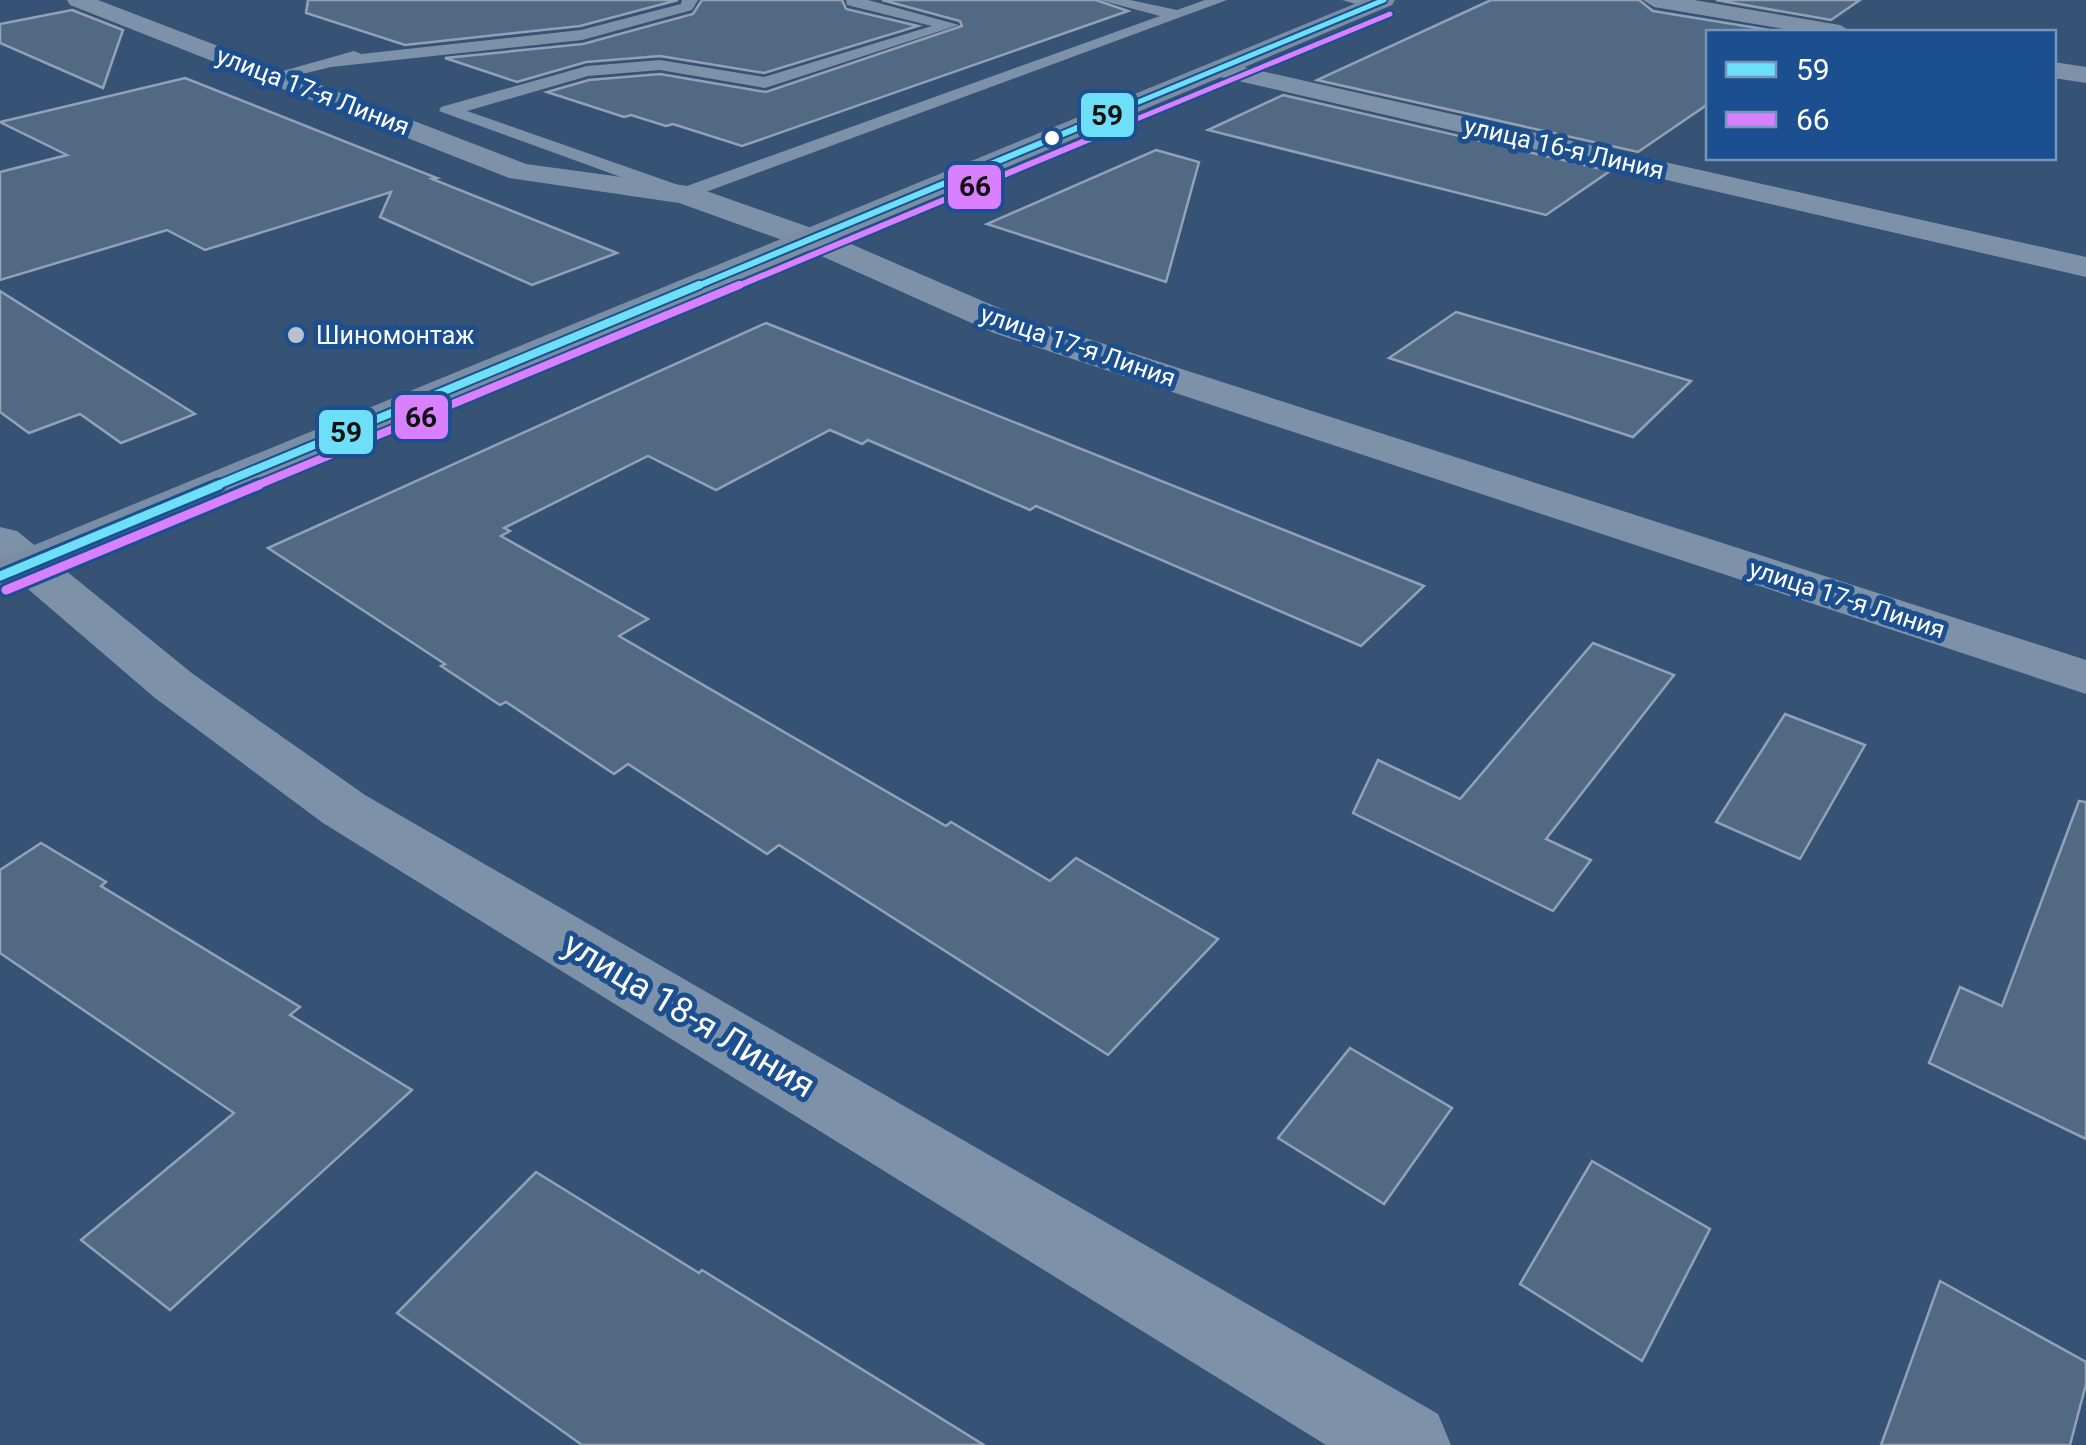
<svg xmlns="http://www.w3.org/2000/svg" width="2086" height="1445" viewBox="0 0 2086 1445" font-family="Roboto,sans-serif">
	<rect width="100%" height="100%" fill="#365274"/>
	<!-- building -->
	<g fill="#526984" stroke="#92a2b6" stroke-width="2.5">
		<polygon points="308,0 678,0 580,26 405,45 306,13"/>
		<polygon points="702,0 842,0 846,9 918,26 764,73 660,56 586,62 517,82 445,58 583,44 693,14"/>
		<polygon points="882,0 1096,0 1128,11 742,146 673,124 666,126 631,115 624,117 547,92 589,80 660,74 766,92 962,26 960,21"/>
		<polygon points="1491,0 1639,0 1653,11 1782,32 1708,32 1708,104 1638,152 1317,80"/>
		<polygon points="1716,0 1860,0 1831,20"/>
		<polygon points="72,10 123,30 103,88 0,43 0,24"/>
		<polygon points="185,78 437,178 432,179 617,253 532,285 380,217 391,192 205,250 167,230 0,280 0,172 67,155 0,122"/>
		<polygon points="1283,95 1610,171 1546,215 1208,130"/>
		<polygon points="1156,150 1199,162 1166,282 987,224"/>
		<polygon points="0,291 195,414 121,443 80,414 29,433 0,412"/>
		<polygon points="1456,312 1691,381 1633,437 1389,358"/>
		<polygon points="766,323 1424,586 1361,646 1036,506 1030,510 868,440 862,444 830,430 716,490 648,456 504,528 510,531 501,536 648,619 619,636 946,826 951,822 1050,881 1076,858 1218,939 1108,1055 779,845 767,854 628,764 614,774 506,702 500,705 441,666 445,664 268,548"/>
		<polygon points="1593,643 1674,675 1546,839 1591,860 1553,911 1353,813 1378,760 1460,799"/>
		<polygon points="1785,714 1865,745 1800,859 1716,822"/>
		<polygon points="2079,801 2086,802 2086,1139 1929,1063 1960,987 2002,1006"/>
		<polygon points="41,843 106,882 101,886 300,1007 290,1015 412,1090 170,1310 81,1240 234,1113 0,953 0,870"/>
		<polygon points="1350,1048 1452,1108 1384,1204 1278,1138"/>
		<polygon points="1592,1161 1710,1229 1642,1361 1520,1284"/>
		<polygon points="536,1172 699,1273 702,1270 984,1445 582,1445 397,1313"/>
		<polygon points="1940,1281 2086,1362 2086,1384 2070,1445 1881,1445"/>
	</g>
	<g fill="none" stroke-linecap="round" stroke-linejoin="round">
		<!-- lane -->
		<g fill="#7d92a8" fill-rule="evenodd">
			<polygon points="682,0 698,0 692,10 582,40 331,67 274,81 265,76 354,51 361,54 581,30 681,4"/>
			<polygon points="846,0 868,0 959,25 765,88 660,70 588,76 467,111 684,187 1160,16 1100,0 1130,0 1177,10 1205,0 1227,0 684,200 439,111 441,107 587,66 660,60 764,77 932,26 847,5"/>
			<polygon points="1342,0 1376,0 1381,4 1373,9"/>
		</g>
		<!-- street -->
		<g fill="#7d92a8" fill-rule="evenodd">
			<polygon points="67,0 98,0 526,164 695,187 823,232 1020,317 2086,660 2086,694 994,333 799,246 679,203 509,178 70,5"/>
			<polygon points="1643,0 1694,0 1840,25 1852,32 1802,32 1654,7"/>
			<polygon points="1217,61 2086,257 2086,277 1208,74 1204,69"/>
			<polygon points="2054,62 2086,67 2086,83 2054,78"/>
			<polygon points="0,527 17,531 193,674 365,795 1438,1414 1451,1445 1326,1445 323,823 155,698 0,565"/>
		</g>
		<!-- secondary -->
		<polygon fill="#798da4" fill-rule="evenodd" points="1364,0 1395,0 1392,5 0,591 0,559"/>
		<defs>
			<polyline id="bus-1-far3" points="1076,128 1384,0"/>
			<polyline id="bus-1-far2" points="693,288 1082,126"/>
			<polyline id="bus-1-far1" points="213,487 699,285"/>
			<polyline id="bus-1" points="0,576 219,485"/>
			<polyline id="bus-2-far3" points="1115,128 1390,14"/>
			<polyline id="bus-2-far2" points="733,288 1121,126"/>
			<polyline id="bus-2-far1" points="253,487 739,285"/>
			<polyline id="bus-2" points="6,590 259,485"/>
		</defs>
		<!-- bus-1-far3 casing -->
		<use href="#bus-1-far3" stroke="#1b4f8f" stroke-width="9"/>
		<!-- bus-1-far2 casing -->
		<use href="#bus-1-far2" stroke="#1b4f8f" stroke-width="10"/>
		<!-- bus-1-far1 casing -->
		<use href="#bus-1-far1" stroke="#1b4f8f" stroke-width="12"/>
		<!-- bus-1 casing -->
		<use href="#bus-1" stroke="#1b4f8f" stroke-width="15"/>
		<!-- bus-2-far3 casing -->
		<use href="#bus-2-far3" stroke="#1b4f8f" stroke-width="9"/>
		<!-- bus-2-far2 casing -->
		<use href="#bus-2-far2" stroke="#1b4f8f" stroke-width="10"/>
		<!-- bus-2-far1 casing -->
		<use href="#bus-2-far1" stroke="#1b4f8f" stroke-width="12"/>
		<!-- bus-2 casing -->
		<use href="#bus-2" stroke="#1b4f8f" stroke-width="15"/>
		<!-- bus-1-far3 -->
		<use href="#bus-1-far3" stroke="#6ddff8" stroke-width="5"/>
		<!-- bus-1-far2 -->
		<use href="#bus-1-far2" stroke="#6ddff8" stroke-width="6"/>
		<!-- bus-1-far1 -->
		<use href="#bus-1-far1" stroke="#6ddff8" stroke-width="8"/>
		<!-- bus-1 -->
		<use href="#bus-1" stroke="#6ddff8" stroke-width="9"/>
		<!-- bus-2-far3 -->
		<use href="#bus-2-far3" stroke="#d880ff" stroke-width="5"/>
		<!-- bus-2-far2 -->
		<use href="#bus-2-far2" stroke="#d880ff" stroke-width="6"/>
		<!-- bus-2-far1 -->
		<use href="#bus-2-far1" stroke="#d880ff" stroke-width="8"/>
		<!-- bus-2 -->
		<use href="#bus-2" stroke="#d880ff" stroke-width="9"/>
	</g>
	<!-- markers -->
	<circle fill="#fff" stroke="#1b4f8f" stroke-width="4" cx="1052" cy="138" r="9"/>
	<circle fill="#b9c2ce" stroke="#1b4f8f" stroke-width="4" cx="296" cy="335" r="10"/>
	<g text-anchor="middle" dominant-baseline="central" stroke-width="10" stroke-linejoin="round" paint-order="stroke">
		<!-- far-street labels -->
		<g font-size="25" fill="#fff" stroke="#1b4f8f">
			<text transform="translate(313 91) rotate(21)">улица 17-я Линия</text>
			<text transform="translate(1564 148) rotate(13)">улица 16-я Линия</text>
			<text transform="translate(1078 346) rotate(19)">улица 17-я Линия</text>
			<text transform="translate(1847 599) rotate(18)">улица 17-я Линия</text>
		</g>
		<!-- far-poi labels -->
		<g font-size="25" fill="#fff" stroke="#1b4f8f" text-anchor="start">
			<text x="316" y="335">Шиномонтаж</text>
		</g>
		<!-- near-street labels -->
		<g font-size="35" fill="#fff" stroke="#1b4f8f">
			<text transform="translate(689 1015) rotate(31)">улица 18-я Линия</text>
		</g>
	</g>
	<g stroke="#1b4f8f" stroke-width="4">
		<rect x="1079" y="91" width="57" height="48" rx="10" fill="#6ddff8"/>
		<rect x="946" y="163" width="57" height="48" rx="10" fill="#d880ff"/>
		<rect x="393" y="393" width="57" height="48" rx="10" fill="#d880ff"/>
		<rect x="317" y="408" width="58" height="48" rx="10" fill="#6ddff8"/>
	</g>
	<g font-size="28" text-anchor="middle" font-weight="bold" fill="#111">
		<text x="1107" y="125">59</text>
		<text x="975" y="196">66</text>
		<text x="421" y="427">66</text>
		<text x="346" y="442">59</text>
	</g>
	<!-- legend -->
	<rect x="1706" y="30" width="350" height="130" fill="#1b4f8f" stroke="#7695bc" stroke-width="2.5"/>
	<rect x="1726" y="62" width="50" height="15" fill="#6ddff8" stroke="#7695bc" stroke-width="2.5"/>
	<text x="1796" y="80" font-size="30" fill="#ffffff">59</text>
	<rect x="1726" y="112" width="50" height="15" fill="#d880ff" stroke="#7695bc" stroke-width="2.5"/>
	<text x="1796" y="130" font-size="30" fill="#ffffff">66</text>
</svg>
